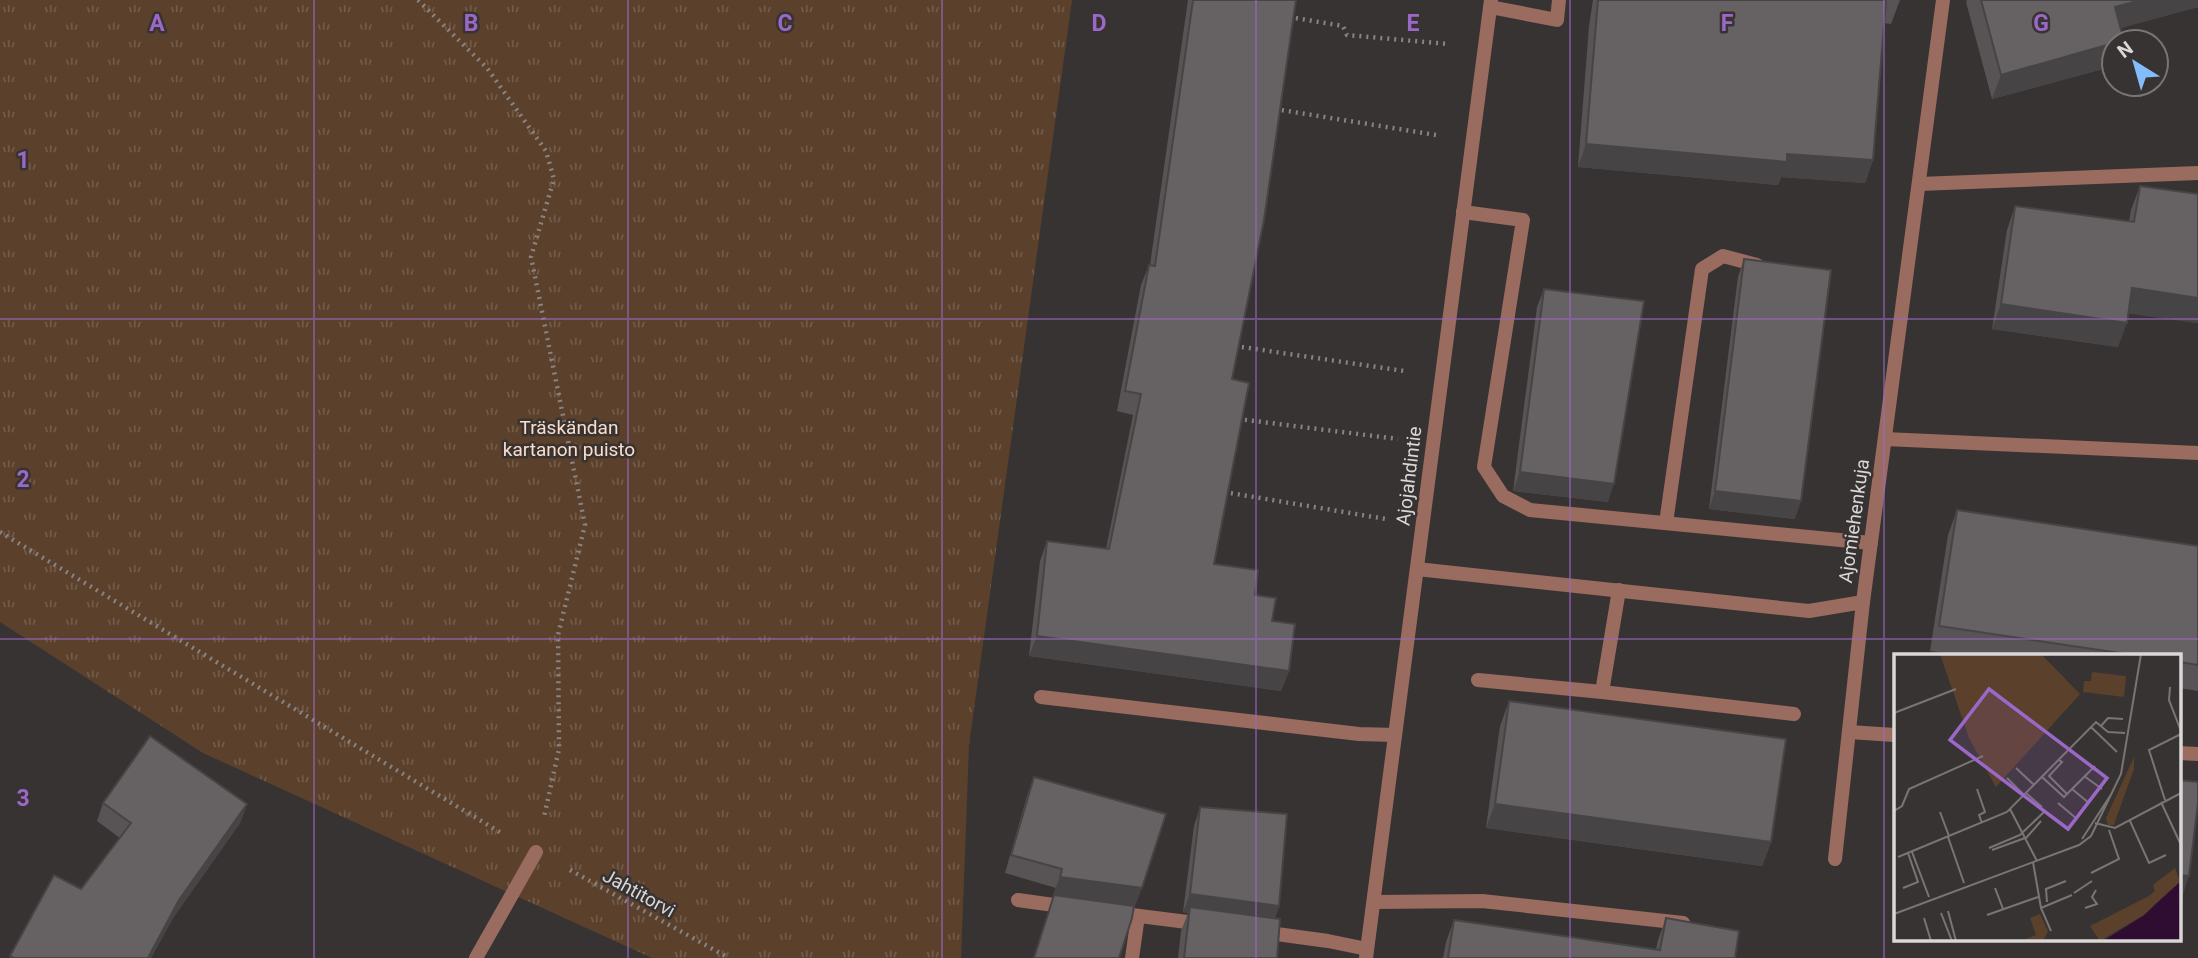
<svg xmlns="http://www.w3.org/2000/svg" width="2198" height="958" viewBox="0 0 2198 958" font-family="Roboto,sans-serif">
	<defs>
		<pattern id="park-tufts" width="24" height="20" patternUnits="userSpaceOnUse" patternTransform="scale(1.75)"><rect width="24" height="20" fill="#5b402b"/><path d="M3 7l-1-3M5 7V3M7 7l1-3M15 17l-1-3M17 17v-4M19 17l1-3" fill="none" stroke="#725b49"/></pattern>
	</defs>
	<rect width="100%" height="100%" fill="#383333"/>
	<!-- park -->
	<polygon fill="url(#park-tufts)" points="0,0 1072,0 969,745 961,958 652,958 203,753 0,622"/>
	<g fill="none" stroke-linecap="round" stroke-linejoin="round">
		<!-- path -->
		<g stroke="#888484" stroke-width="4.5" stroke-dasharray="2 5" stroke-linecap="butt">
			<polyline points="418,0 487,68 546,151 554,179 531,257 585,525 558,635 559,749 544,817"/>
			<polyline points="1289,17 1343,26 1347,35 1448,44"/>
			<polyline points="1275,109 1436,135"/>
			<polyline points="1235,346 1404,371"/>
			<polyline points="1238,419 1398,439"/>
			<polyline points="1224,492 1386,519"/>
			<polyline points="0,532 503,834"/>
			<polyline points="570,870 729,958"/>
		</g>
		<!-- service -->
		<g stroke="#9a6b5f" stroke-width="14">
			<polyline points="1490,7 1557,20 1559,0"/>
			<polyline points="1919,184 2198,173"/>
			<polyline points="1463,212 1523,220 1484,467 1503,496 1530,510 1871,543"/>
			<polyline points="1885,439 2198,453"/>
			<polyline points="1666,523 1702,269 1723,256 1757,265"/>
			<polyline points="1619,590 1602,692 1794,714"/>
			<polyline points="1478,680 1602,692"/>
			<polyline points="1041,697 1359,734 1395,735"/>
			<polyline points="1849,732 1895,735"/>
			<polyline points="2179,753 2198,754"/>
			<polyline points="1835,859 1863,602"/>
			<polyline points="1018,900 1068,907"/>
			<polyline points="1374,902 1482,901 1683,923"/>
			<polyline points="1116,913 1203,924"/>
			<polyline points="1262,932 1328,941 1367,949"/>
			<polyline points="1132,958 1138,916"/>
		</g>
		<!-- minor -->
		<g stroke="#9a6b5f" stroke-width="14">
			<polyline points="1417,569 1809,611 1863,602 1943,0"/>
			<polyline points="476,958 536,852"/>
			<polyline points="1366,958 1491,0"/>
		</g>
	</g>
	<!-- wall -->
	<g fill="#585355">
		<polygon points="1188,0 1296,0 1232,379 1214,564 1255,595 1272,621 1289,671 1281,691 1029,656 1040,561 1047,541 1106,549 1133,415 1117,411 1141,285 1149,265 1150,265"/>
		<polygon points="1593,0 1900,0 1891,24 1884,23 1873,160 1865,183 1781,177 1778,185 1578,167 1589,26"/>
		<polygon points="1967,0 2198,0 2198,7 2120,28 2124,41 2123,42 2114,42 2114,66 1992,99 1966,2"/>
		<polygon points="2140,186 2198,323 2128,313 2118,347 1992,329 2007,230 2015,206 2129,222 2131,210"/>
		<polygon points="1744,259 1795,519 1709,509 1738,277"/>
		<polygon points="1544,289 1608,502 1513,491 1537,307"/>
		<polygon points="1957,510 2198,546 2198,691 2179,688 2179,655 1960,655 1930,651 1948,535"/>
		<polygon points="1509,701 1771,842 1762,866 1486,828 1500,726"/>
		<polygon points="1034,777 1135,906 1053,895 1056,888 1005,873 1027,796"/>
		<polygon points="103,803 247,804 240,823 173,918 151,958 10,958 54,875 81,889 120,838 97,821"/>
		<polygon points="1200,807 1279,906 1275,918 1277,958 1178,958 1181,931 1188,913 1183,912 1194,826"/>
		<polygon points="1666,918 1735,958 1443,958 1446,942 1454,920 1656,949 1658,940"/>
	</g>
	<!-- shaded-wall -->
	<g fill="#474445">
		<polygon points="2141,0 2198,0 2198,7 2106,32 2115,7"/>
		<polygon points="2114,43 2114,66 1992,99 2001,75"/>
		<polygon points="1586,144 1787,154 1873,160 1865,183 1781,177 1778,185 1578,167"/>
		<polygon points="2132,288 2198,298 2198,323 2123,313"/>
		<polygon points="2001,304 2127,323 2118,347 1992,329"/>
		<polygon points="1520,472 1614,484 1608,502 1513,491"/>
		<polygon points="1715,491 1801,501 1795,519 1709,509"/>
		<polygon points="1037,636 1289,671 1281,691 1029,656"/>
		<polygon points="247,804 240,823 173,918 151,958 148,958 179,900"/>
		<polygon points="1495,804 1771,842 1762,866 1486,828"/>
		<polygon points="2179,875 2189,876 2181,901 2179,901"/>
		<polygon points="1060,877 1142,888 1135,906 1053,895"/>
		<polygon points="1190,894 1279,906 1273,924 1190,907 1188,913 1183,912"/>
	</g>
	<!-- building -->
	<g fill="#666163" stroke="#474445" stroke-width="2">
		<polygon points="1193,0 1296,0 1264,220 1232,379 1249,383 1214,564 1258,570 1255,595 1276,598 1272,621 1295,624 1289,671 1037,636 1047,541 1109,549 1141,394 1125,391 1149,265 1155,266"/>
		<polygon points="1598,0 1886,0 1873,160 1787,154 1787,162 1586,144"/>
		<polygon points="1981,0 2141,0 2115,7 2124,41 2114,42 2114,43 2001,75"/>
		<polygon points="2140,186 2198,194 2198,298 2132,288 2127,323 2001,304 2015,206 2134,222"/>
		<polygon points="1744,259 1831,270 1801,501 1715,491"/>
		<polygon points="1544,289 1644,301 1614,484 1520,472"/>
		<polygon points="1957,510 2198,546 2198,665 2179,662 2179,655 2133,655 1939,626"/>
		<polygon points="1509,701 1786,739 1771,842 1495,804"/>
		<polygon points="150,736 247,804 179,900 148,958 14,958 10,956 54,875 81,889 131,823 103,803"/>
		<polygon points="1034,777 1166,814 1142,888 1060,877 1062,869 1011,855"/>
		<polygon points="2179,780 2198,782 2198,803 2189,876 2179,875"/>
		<polygon points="1200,807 1287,814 1279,906 1190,894"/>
		<polygon points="1054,895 1134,906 1132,918 1119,958 1034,958"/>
		<polygon points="1190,907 1280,919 1277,958 1184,958"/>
		<polygon points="1666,918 1739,931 1735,958 1448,958 1454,920 1660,950"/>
	</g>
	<!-- grid -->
	<path fill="none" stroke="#9c68c7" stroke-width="2" stroke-opacity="0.55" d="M314,0V958M628,0V958M942,0V958M1256,0V958M1570,0V958M1884,0V958M0,319H2198M0,639H2198"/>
	<g text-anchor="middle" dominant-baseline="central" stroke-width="5" stroke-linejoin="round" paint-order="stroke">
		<!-- park labels -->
		<g font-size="19" fill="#fbddc7" stroke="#383333">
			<text x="569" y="427">Träskändan<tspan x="569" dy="22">kartanon puisto</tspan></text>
		</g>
		<!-- street labels -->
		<g font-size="19" fill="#dad7d7" stroke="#383333">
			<text transform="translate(1409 476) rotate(-83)">Ajojahdintie</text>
			<text transform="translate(1854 521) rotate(-82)">Ajomiehenkuja</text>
			<text transform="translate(639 893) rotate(29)">Jahtitorvi</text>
		</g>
	</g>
	<!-- overview -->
	<g transform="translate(1894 654)">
		<rect width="287" height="287" fill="#383333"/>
		<path d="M198,18L232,22L230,43L189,38L190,27H197ZM240,103V115L223,162L220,171H214L212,164ZM255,242L261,250L253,259L206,287L196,272ZM146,260L154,277L149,287H126L142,281L136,264Z" fill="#5b402b"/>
		<path d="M281,214L286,228L261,250L255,242L261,237L259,231Z" fill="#5b402b"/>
		<path d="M46,0H147L186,40L102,133L75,84Z" fill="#5b402b"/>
		<path d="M287,227V287H209L249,262Z" fill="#2f0d33"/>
		<path fill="none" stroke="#797575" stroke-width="2" d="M276,33L275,46L287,77M0,59L62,35M207,72L214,64L229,65M197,73L223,98M165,106L168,108L155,122L173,140M122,114L140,131M190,122L208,135M148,123L170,143L201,112M113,124L130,141M83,135L91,158L85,161L88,169M178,135L195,149M132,139L148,153M271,146L255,96L287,80M267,148L287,191M164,149L183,165M116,155L143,207M0,157L8,152L15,135L89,102M46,158L55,182M236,167L255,209L272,201M201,169L221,174L287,139M54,183L70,229M132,184L147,167M188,185L218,139M95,194L126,181L150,158M98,196L131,184M18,198L35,243M4,203L113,158L202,68L214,78L231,79M139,208L147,254L157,277M197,219L225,205L215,176M9,234L24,228L14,199M101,234L109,255M180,239L198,227M153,248L152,235L172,227M147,254L178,241M191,254L203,250L198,243L202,236M54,257L62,287M47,259L58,287M0,260L185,191L197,182L227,120L247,0M93,261L144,243M30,264L37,287"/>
		<path fill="#9c68c7" fill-opacity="0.15" stroke="#9c68c7" stroke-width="3.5" d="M95,35L213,124L174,175L56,86Z"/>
		<rect width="287" height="287" fill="none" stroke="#dad7d7" stroke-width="3.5"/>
	</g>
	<g font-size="23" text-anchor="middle" font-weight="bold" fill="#9c68c7" stroke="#383333" stroke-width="5" stroke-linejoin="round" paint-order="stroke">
		<text x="157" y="31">A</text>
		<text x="471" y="31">B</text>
		<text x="785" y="31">C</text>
		<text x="1099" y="31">D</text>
		<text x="1413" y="31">E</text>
		<text x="1727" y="31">F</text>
		<text x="2041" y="31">G</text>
		<text x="23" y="168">1</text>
		<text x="23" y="487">2</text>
		<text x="23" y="806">3</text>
	</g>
	<!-- north arrow -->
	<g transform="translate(2135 63) rotate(323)"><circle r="33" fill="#383333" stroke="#797575" stroke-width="2"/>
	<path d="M0-5L12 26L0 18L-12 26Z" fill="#83bcfb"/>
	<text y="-10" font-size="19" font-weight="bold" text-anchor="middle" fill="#dad7d7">N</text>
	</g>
</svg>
